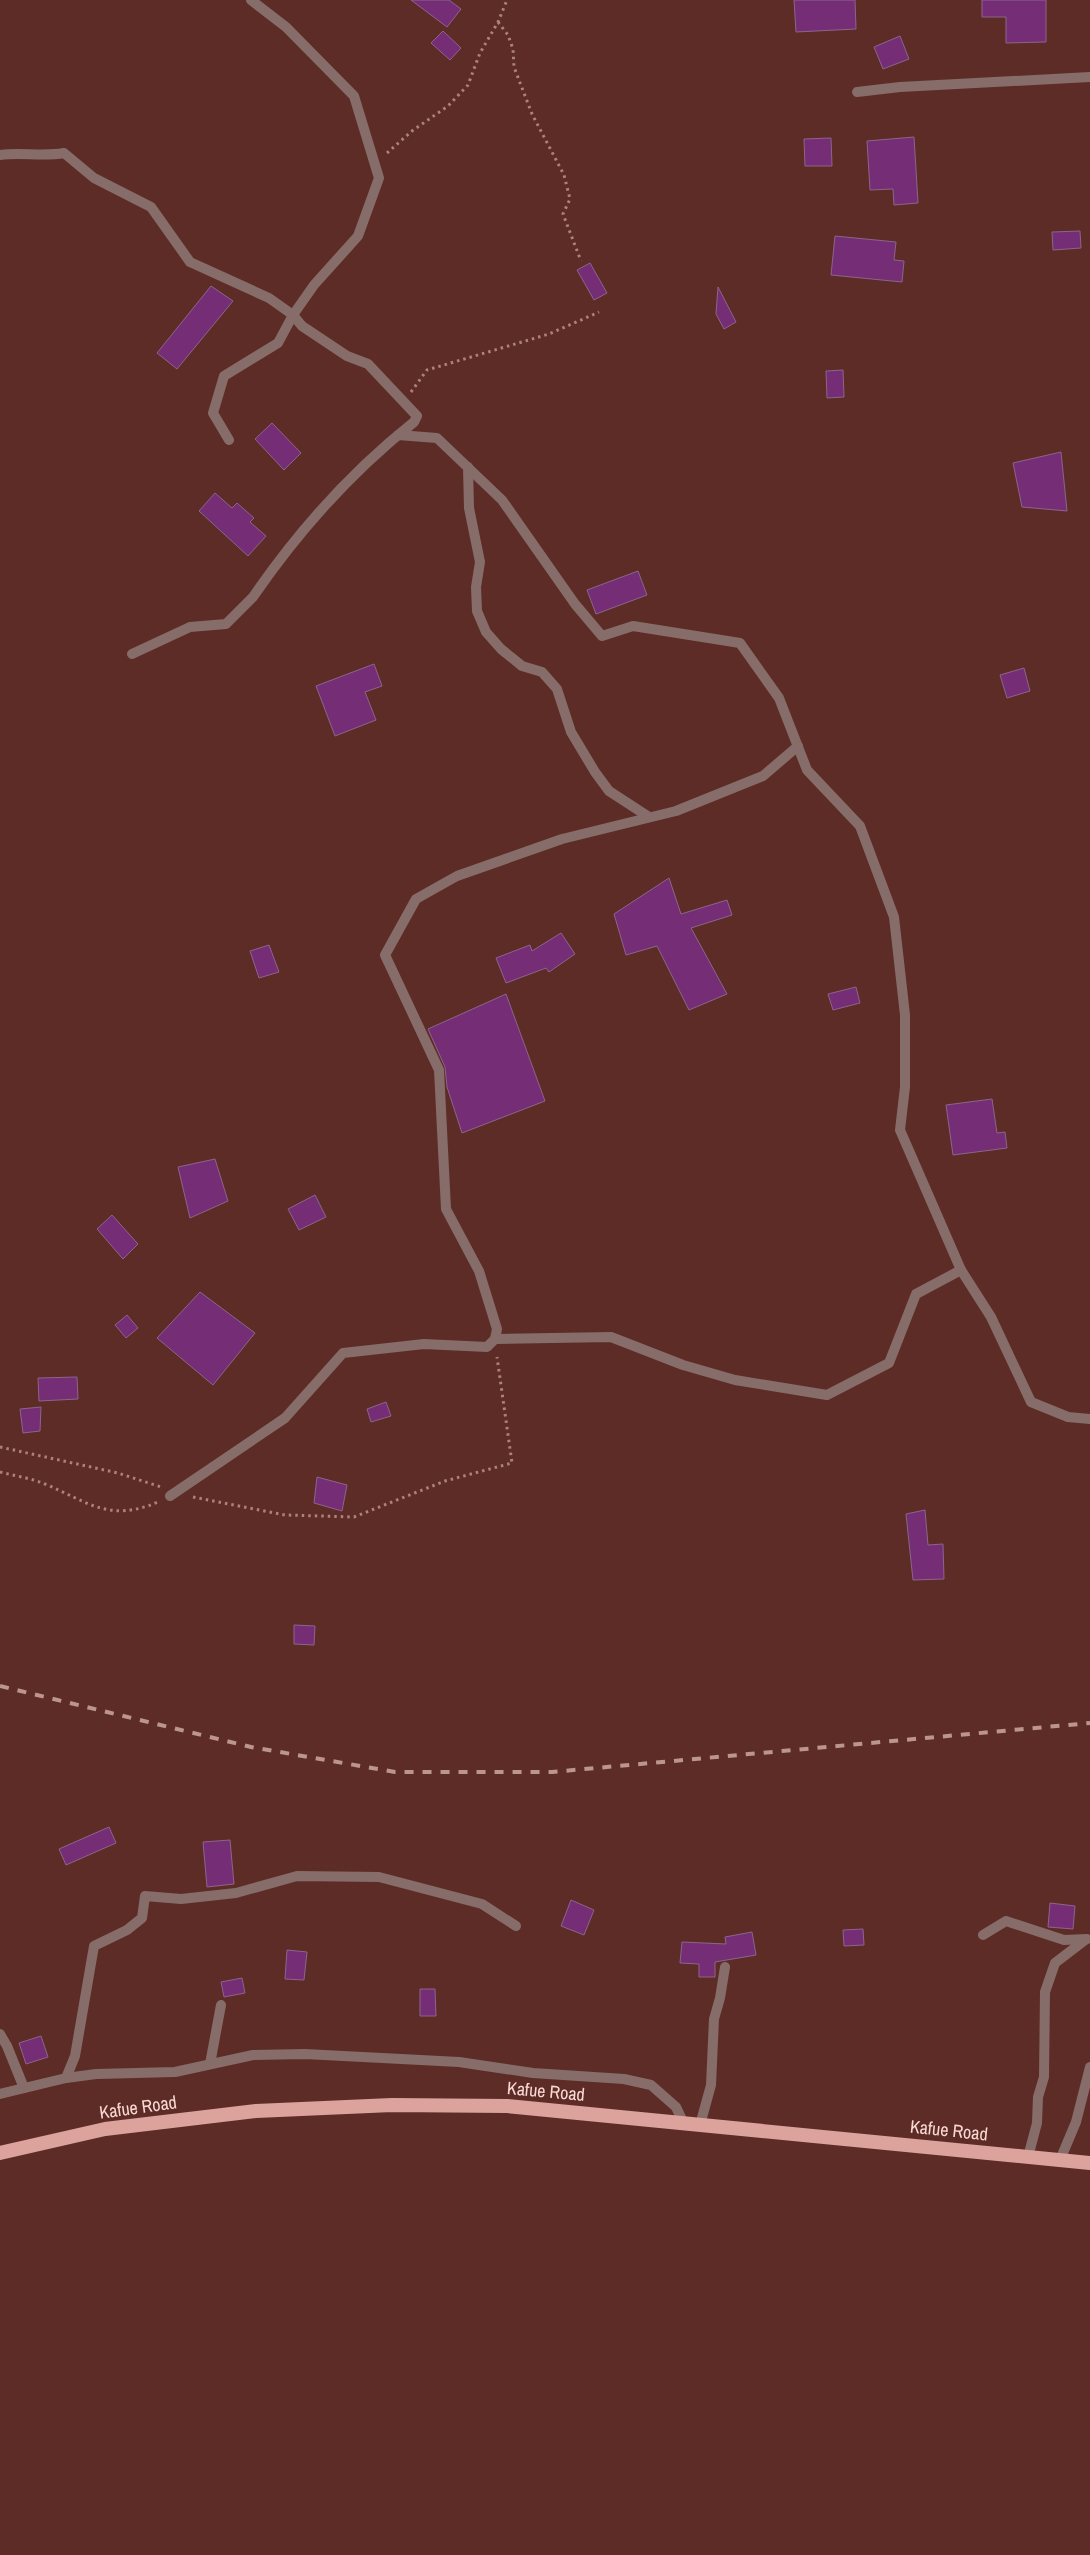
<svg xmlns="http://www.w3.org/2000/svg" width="1090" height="2555" viewBox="0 0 1090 2555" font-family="'Archivo Narrow',sans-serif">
	<rect width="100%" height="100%" fill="#5e2c27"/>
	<!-- building -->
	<g fill="#752e76" stroke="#8b658a">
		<polygon points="411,0 449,0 461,9 447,27"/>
		<polygon points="794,0 855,0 856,29 796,32"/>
		<polygon points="982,0 1046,0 1046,42 1006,43 1006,17 982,17"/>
		<polygon points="443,31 461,48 450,60 431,43"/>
		<polygon points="900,36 909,59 883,69 874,47"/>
		<polygon points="914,137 918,203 894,205 893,189 870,190 867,141"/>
		<polygon points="831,138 832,166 805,166 804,139"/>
		<polygon points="1080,231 1081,248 1053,250 1052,232"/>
		<polygon points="835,236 896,242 894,260 904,261 902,282 831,275"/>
		<polygon points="590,263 607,293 594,300 577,270"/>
		<polygon points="211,286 233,301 177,369 157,353"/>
		<polygon points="718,287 736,322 724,329 716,314"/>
		<polygon points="843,370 844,397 827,398 826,371"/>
		<polygon points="272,423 301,453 284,470 255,439"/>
		<polygon points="1061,452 1067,511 1022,507 1013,463"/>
		<polygon points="215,493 232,508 237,503 254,518 250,522 266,536 248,556 199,511"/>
		<polygon points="638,571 647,595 596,614 587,590"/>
		<polygon points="374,664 382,686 365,692 376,720 335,736 316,686"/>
		<polygon points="1024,668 1030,691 1007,698 1000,675"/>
		<polygon points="669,878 681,914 727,900 732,915 691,928 727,994 689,1010 657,946 626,955 614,914"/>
		<polygon points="561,933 575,954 549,972 546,968 506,983 496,958 530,945 532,951"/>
		<polygon points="269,945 279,972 259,978 250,951"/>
		<polygon points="856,987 860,1003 833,1010 828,994"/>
		<polygon points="506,994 545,1101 462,1133 447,1087 445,1067 428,1029"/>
		<polygon points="992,1099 997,1133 1005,1132 1007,1148 953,1155 946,1105"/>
		<polygon points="215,1159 228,1201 190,1218 178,1167"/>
		<polygon points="315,1195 326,1217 299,1230 288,1209"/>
		<polygon points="112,1215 138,1244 123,1259 97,1229"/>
		<polygon points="200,1292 255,1333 213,1385 157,1338"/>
		<polygon points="127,1315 138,1328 126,1338 115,1325"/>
		<polygon points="77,1377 78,1399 39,1401 38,1378"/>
		<polygon points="386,1402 391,1416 371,1422 367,1409"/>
		<polygon points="41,1407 40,1431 23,1433 20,1409"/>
		<polygon points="317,1477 347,1485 342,1511 314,1503"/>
		<polygon points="925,1510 928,1545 943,1544 944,1579 913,1580 906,1514"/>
		<polygon points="294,1625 315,1626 314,1645 294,1644"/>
		<polygon points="109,1827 116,1843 66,1865 59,1849"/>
		<polygon points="230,1840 234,1884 207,1887 203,1842"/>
		<polygon points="571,1900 594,1910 584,1935 561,1926"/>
		<polygon points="1050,1903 1075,1906 1073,1929 1048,1927"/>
		<polygon points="863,1929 864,1945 844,1946 843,1930"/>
		<polygon points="752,1932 756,1955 715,1962 715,1977 699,1977 699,1964 680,1963 682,1942 726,1944 725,1937"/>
		<polygon points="287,1950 307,1952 304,1980 285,1979"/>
		<polygon points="242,1978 245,1993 224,1997 221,1982"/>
		<polygon points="420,1989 435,1989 436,2016 420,2016"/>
		<polygon points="41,2036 48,2057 26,2064 19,2043"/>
	</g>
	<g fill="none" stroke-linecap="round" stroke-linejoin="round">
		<!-- path -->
		<g stroke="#ab827d" stroke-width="3" stroke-dasharray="2.5 4" stroke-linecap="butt">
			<polyline points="498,22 508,35 513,49 514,67 532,114 564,175 570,199 563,214 581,261"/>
			<polyline points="387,153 412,131 448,106 468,85 480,53 498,22 507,0"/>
			<polyline points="411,392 427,370 549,334 599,312"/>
			<polyline points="0,1447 118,1473 161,1487"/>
			<path d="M0,1472C15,1476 31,1478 45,1484C88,1502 109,1523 158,1502"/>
			<polyline points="193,1497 285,1515 354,1517 445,1481 512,1463 497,1357"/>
		</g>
		<!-- minor -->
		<g stroke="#866d69" stroke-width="10">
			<polyline points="857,92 900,87 1090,77"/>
			<path d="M0,155C22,152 43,157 64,153L94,178L151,207L190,262L269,298L293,315L302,326L347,356L368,364L417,416L414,422C351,472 299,530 253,597L226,624L190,627L132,654"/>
			<polyline points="398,435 437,438 502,500 575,604 602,636 633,626 740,643 779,698 807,770 860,826 894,917 905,1015 905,1087 900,1130 961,1270"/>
			<polyline points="229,440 213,413 224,376 278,343 293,315 314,285 358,236 379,178 354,96 286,27 251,0"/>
			<polyline points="468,467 469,508 480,562 476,587 477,611 486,632 501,649 522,666 542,672 557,689 571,732 595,772 609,791 649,817"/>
			<polyline points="495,1339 611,1337 683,1365 735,1380 827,1395 889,1363 916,1294 961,1270 991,1317 1031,1402 1068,1417 1090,1419"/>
			<polyline points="170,1496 285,1418 343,1353 424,1344 487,1347 495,1339 497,1329 479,1271 446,1209 439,1070 385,955 416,899 457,876 562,839 676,811 763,776 798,746"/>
			<polyline points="983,1935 1006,1921 1064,1940 1087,1939"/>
			<polyline points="0,2034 7,2046 24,2088"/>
			<polyline points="210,2064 221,2005"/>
			<polyline points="66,2078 75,2056 94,1946 127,1930 142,1918 145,1896 181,1899 236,1893 297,1876 379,1877 482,1904 516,1926"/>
			<polyline points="0,2094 66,2078 96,2074 175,2072 253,2055 305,2054 459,2062 533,2073 624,2079 651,2085 676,2107 684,2124"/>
			<polyline points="700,2125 711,2085 714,2019 720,1998 725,1967"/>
			<polyline points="1028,2157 1037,2123 1038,2097 1044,2077 1045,1992 1055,1963 1085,1940"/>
			<polyline points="1060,2160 1076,2122 1090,2067"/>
		</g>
		<!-- trunk -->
		<polyline stroke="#dca39c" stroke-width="14" points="0,2153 105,2129 256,2111 392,2105 507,2106 1090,2163"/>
		<!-- rail -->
		<polyline stroke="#bc9590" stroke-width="4" stroke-dasharray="9 9" stroke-linecap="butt" points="0,1686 251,1747 395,1772 552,1772 1090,1723"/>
	</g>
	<g text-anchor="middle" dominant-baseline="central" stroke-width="4" stroke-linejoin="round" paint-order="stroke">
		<!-- street labels -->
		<g font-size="18" fill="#f9d9d4" stroke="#5e2c27">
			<text transform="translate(546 2091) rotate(5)">Kafue Road</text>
			<text transform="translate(138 2107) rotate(-8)">Kafue Road</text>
			<text transform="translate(949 2130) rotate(6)">Kafue Road</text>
		</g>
	</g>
</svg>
